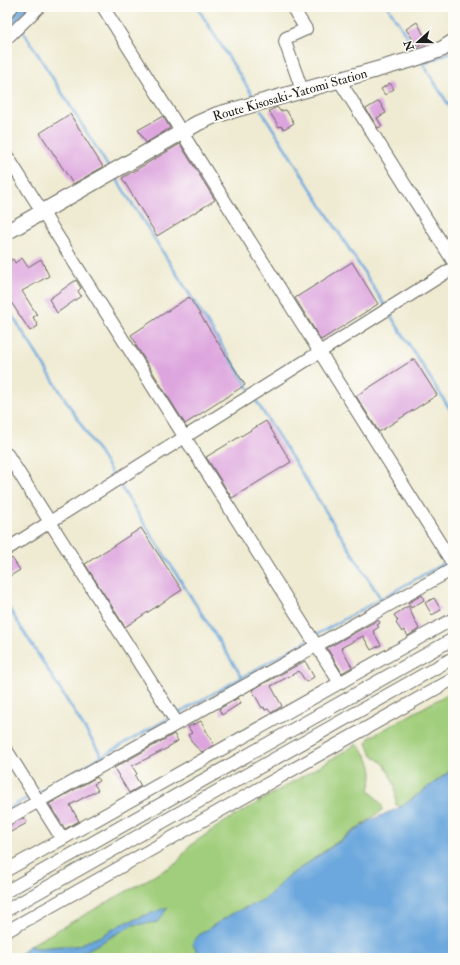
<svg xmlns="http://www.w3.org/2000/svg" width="460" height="965" viewBox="0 0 460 965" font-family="'IM FELL Double Pica',serif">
	<rect width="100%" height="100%" fill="#fdfcf7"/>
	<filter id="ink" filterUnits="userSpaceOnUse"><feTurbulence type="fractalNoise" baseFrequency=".025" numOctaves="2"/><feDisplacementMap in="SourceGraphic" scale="8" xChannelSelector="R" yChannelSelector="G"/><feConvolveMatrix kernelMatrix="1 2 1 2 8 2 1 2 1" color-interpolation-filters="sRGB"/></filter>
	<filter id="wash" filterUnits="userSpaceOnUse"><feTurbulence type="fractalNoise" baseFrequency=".012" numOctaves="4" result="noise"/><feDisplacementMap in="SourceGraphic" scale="16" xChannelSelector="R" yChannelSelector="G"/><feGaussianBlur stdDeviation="0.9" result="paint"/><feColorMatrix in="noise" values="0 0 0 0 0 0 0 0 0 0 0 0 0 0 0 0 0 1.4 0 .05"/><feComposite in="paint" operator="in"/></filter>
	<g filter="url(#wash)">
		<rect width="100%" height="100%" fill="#efebd3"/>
		<!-- green -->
		<g fill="#a1ce7c" stroke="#5e754c">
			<polygon points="453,691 453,769 401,807 396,805 395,786 385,765 371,753 367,743 369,738"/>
			<path d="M357,744C370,757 376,772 369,789L381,804L383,810L286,878L273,895L214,939L192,958H16L29,946L177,863L189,846L223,823Z"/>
		</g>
		<!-- water -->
		<g fill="#6ca7dd" stroke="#44627c">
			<polygon points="18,7 30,7 7,30 7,18"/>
			<polygon points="453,769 453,958 192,958 196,955 196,949 192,943 200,934 233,913 265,899 286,878 371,820 401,807"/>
			<polygon points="168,907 158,922 133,925 73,958 16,958 29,946 38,948 62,946 76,946 101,936 122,924"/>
		</g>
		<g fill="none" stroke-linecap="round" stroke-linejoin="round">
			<!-- stream -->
			<g stroke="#6ca7dd" stroke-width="2.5">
				<polyline points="197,7 253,96"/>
				<polyline points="388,7 417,52"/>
				<polyline points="22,29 109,168"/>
				<polyline points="453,51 423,64 453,112"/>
				<polyline points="261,110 386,307"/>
				<polyline points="116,178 250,390"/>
				<polyline points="7,307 113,475"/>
				<polyline points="389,313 453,414"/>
				<polyline points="255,399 381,599"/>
				<polyline points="119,484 242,677"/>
				<polyline points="7,605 102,756"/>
				<polyline points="316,635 448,561"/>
				<polyline points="175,715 308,640"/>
				<polyline points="38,793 169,718"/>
				<polyline points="7,809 31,796"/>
			</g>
		</g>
		<g id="blocks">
			<!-- building -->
			<g fill="#dda5de">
				<polygon points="417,22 427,41 418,47 406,29"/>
				<polygon points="390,83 394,89 385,95 381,89"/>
				<polygon points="379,101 386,113 377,118 382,126 378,128 366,109"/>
				<polygon points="277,107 280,111 286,110 294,123 284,129 282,126 279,127 269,111"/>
				<polygon points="70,114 103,167 73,184 40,133"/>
				<polygon points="163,116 170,128 146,143 138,130"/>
				<polygon points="180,144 215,200 157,236 122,178"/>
				<polygon points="22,258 28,267 41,259 49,276 22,291 37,315 33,317 38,326 30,331 7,296 7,263 13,259 15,263"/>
				<polygon points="352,262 378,304 321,340 295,298"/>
				<polygon points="76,280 81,288 78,291 81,296 57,313 49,299"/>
				<polygon points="189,297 245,385 185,424 135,344 136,343 131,335"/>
				<polygon points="414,359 437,395 379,432 356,396"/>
				<polygon points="266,421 291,462 232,498 206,457"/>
				<polygon points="141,528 182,590 125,627 85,564"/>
				<polygon points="12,558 20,570 7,578 7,562"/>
				<polygon points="422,595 424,600 411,608 408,603"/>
				<polygon points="434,598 441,610 432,615 425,603"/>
				<polygon points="408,606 419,629 408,636 404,630 402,632 396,623 398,621 394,615"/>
				<polygon points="378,620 380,623 377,625 379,627 373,631 381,645 371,650 363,636 341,648 352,667 342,673 327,648"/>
				<polygon points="305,661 314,677 306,682 299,671 271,686 282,706 271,713 268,709 265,710 264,707 262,708 252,690"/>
				<polygon points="238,698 241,703 222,715 219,709"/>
				<polygon points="201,721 214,745 202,752 194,745 188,735 192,733 188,727"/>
				<polygon points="174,734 178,741 168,747 168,748 132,766 137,774 135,776 141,786 129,793 114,768"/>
				<polygon points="97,777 99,781 94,784 98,790 70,805 79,821 65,829 49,804"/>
				<polygon points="24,818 27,823 7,834 7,826"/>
			</g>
		</g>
	</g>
	<g filter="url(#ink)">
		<use href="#blocks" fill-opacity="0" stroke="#66645c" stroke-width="1"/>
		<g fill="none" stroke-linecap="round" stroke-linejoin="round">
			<defs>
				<g id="minor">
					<polyline points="103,7 453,564"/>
					<polyline points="292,7 306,29 286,38 285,42 302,90"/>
					<polyline points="7,12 12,7"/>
					<polyline points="7,38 39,7"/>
					<polyline points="339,80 453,261"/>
					<polyline points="7,156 340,683"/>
					<polyline points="7,454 177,723"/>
					<polyline points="7,549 453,268"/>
					<polyline points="7,751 62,839"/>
					<polyline points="7,819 453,569"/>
					<polyline points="7,870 453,619"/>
					<polyline points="7,891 453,639"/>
					<polyline points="7,910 453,658"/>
					<polyline points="7,931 453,679"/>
				</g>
				<polyline id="major" points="7,232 198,123 216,115 414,59 442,49 453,42"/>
			</defs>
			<!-- minor casing -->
			<use href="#minor" stroke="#66645c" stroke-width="14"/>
			<!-- major casing -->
			<use href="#major" stroke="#66645c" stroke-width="17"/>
			<!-- minor -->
			<use href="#minor" stroke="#fff" stroke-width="12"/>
			<!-- major -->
			<use href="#major" stroke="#fff" stroke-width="15"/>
		</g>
	</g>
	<g text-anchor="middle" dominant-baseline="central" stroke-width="4" stroke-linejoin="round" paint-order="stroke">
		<!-- street labels -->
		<g font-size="13" fill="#1c1c1c" stroke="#fdfcf7">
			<text transform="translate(290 95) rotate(-16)">Route Kisosaki-Yatomi Station</text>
		</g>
	</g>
	<!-- margin -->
	<rect width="460" height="965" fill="none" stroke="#fdfcf7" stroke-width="24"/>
	<!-- north arrow -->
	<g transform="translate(418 42) rotate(249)" stroke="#fdfcf7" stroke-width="3" paint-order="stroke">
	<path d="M0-3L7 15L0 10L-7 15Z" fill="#1c1c1c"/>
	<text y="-6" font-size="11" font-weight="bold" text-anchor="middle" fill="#1c1c1c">N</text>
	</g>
</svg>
